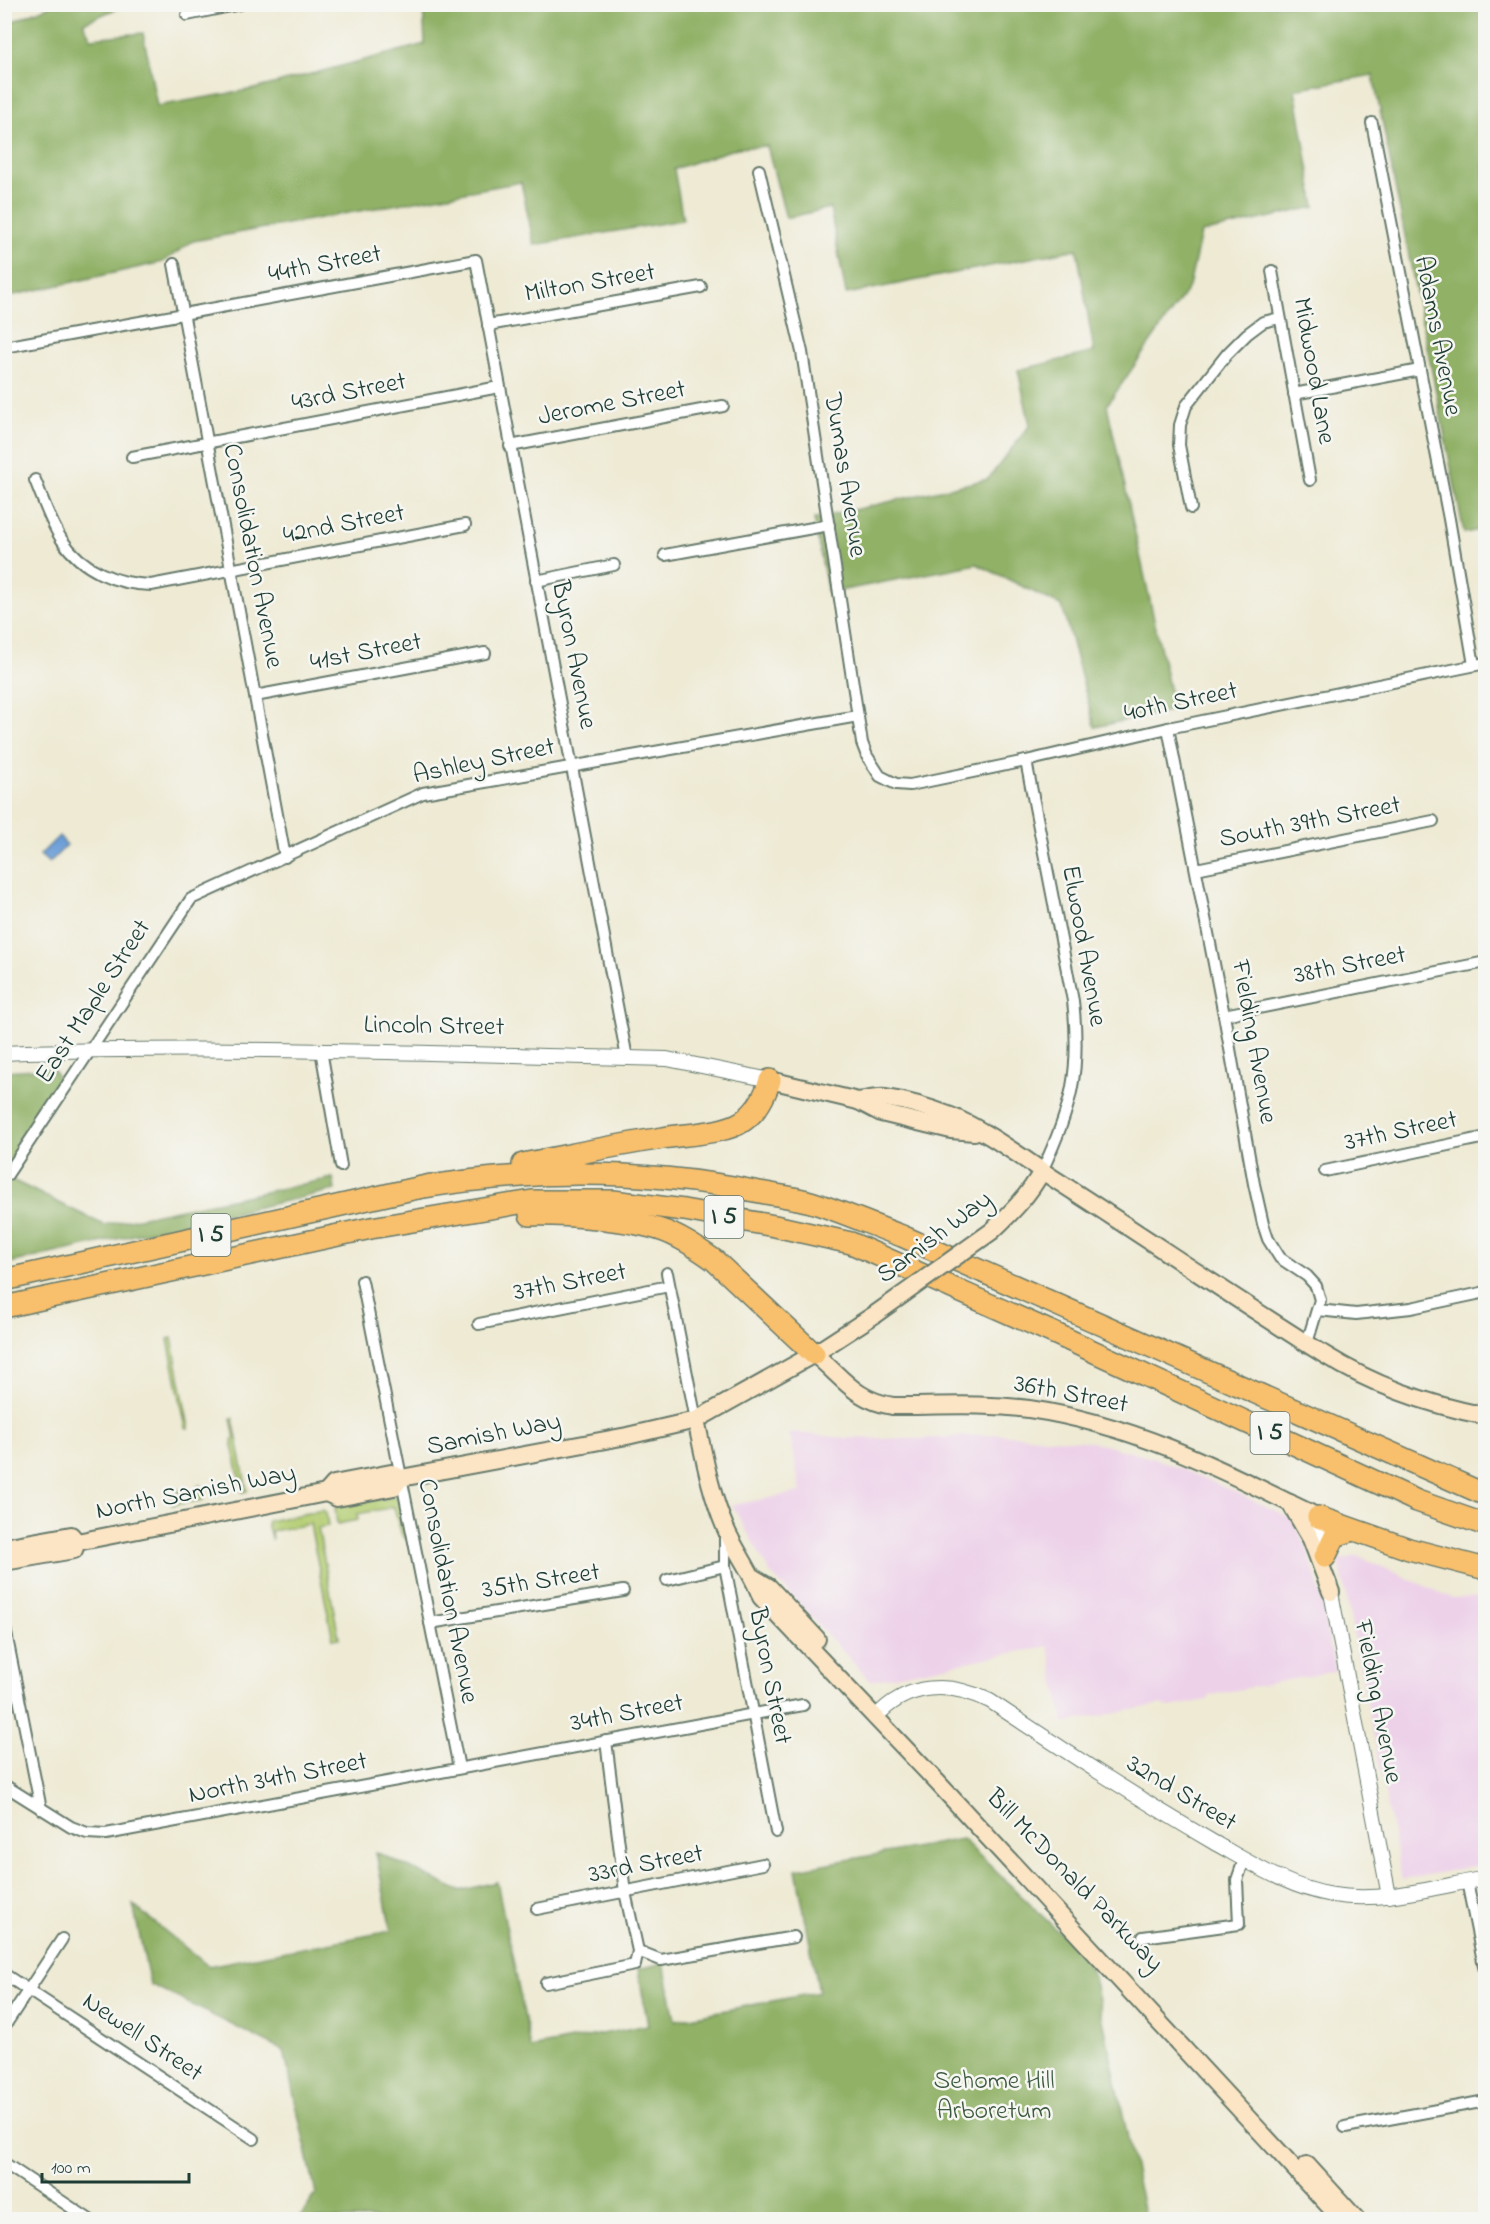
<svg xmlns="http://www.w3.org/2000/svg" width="1490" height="2224" viewBox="0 0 1490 2224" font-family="'Indie Flower',sans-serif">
	<rect width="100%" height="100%" fill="#f6f6f2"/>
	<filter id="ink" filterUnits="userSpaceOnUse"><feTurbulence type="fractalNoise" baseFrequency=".0167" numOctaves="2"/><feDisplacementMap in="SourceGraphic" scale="12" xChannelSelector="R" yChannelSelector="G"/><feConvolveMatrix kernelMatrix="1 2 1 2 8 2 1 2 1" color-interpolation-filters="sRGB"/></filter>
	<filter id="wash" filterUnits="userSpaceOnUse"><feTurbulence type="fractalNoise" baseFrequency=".008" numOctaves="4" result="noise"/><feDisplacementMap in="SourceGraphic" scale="24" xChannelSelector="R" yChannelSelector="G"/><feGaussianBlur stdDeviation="1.35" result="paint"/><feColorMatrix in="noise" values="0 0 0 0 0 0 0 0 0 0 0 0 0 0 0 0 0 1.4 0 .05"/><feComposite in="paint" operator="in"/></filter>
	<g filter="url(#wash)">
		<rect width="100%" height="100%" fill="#eeead4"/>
		<!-- built -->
		<g fill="#edd1e9">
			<polygon points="789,1432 843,1438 920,1439 999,1434 1093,1442 1162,1461 1226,1488 1291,1518 1307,1547 1320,1593 1335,1671 1211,1695 1207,1700 1169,1707 1162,1704 1064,1723 1048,1646 870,1681 769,1571 732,1505 801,1492"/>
			<polygon points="1358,1556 1452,1598 1485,1597 1485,1864 1402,1880 1339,1560"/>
		</g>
		<!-- green -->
		<g fill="#b5ce74" stroke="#6a8654" stroke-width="1.5">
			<polygon points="172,1338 189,1428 186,1428 168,1339"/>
			<polygon points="231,1418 233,1418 247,1491 242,1492 232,1440 235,1439"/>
			<polygon points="200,1485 203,1500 172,1505 171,1500 178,1496 177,1490 180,1490 182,1497 197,1495 198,1486"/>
			<polygon points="397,1496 408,1537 406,1539 402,1535 394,1507 357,1514 358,1520 337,1524 335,1507"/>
			<polygon points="323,1510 326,1513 328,1526 318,1528 339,1638 333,1639 310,1524 271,1531 272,1541 267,1523 268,1521"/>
		</g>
		<!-- forest -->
		<g fill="#90b166" stroke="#58774d" stroke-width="1.5">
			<polygon points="52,5 125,5 83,23 91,38 143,33 157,106 254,89 425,44 423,5 1485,5 1485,529 1464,533 1373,75 1295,89 1315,207 1201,233 1189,287 1107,405 1174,710 1095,727 1062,606 977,564 828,593 814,519 988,479 1030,425 1018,370 1094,352 1077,249 846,294 830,208 786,218 767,146 737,148 674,169 683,220 534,245 521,182 193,241 163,262 5,297 4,25"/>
			<polygon points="52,1068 61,1082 5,1168 5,1071"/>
			<polygon points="4,1176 104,1225 333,1178 335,1190 5,1264"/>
			<polygon points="962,1839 1083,1955 1094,1977 1145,2219 299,2219 316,2194 284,2051 150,1984 133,1905 208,1966 391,1931 376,1852 459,1891 497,1882 531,2048 648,2025 638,1969 664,1963 675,2020 819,1992 796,1869"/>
		</g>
		<!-- water -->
		<polygon fill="#6c9ed7" stroke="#466e86" stroke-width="1.5" points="59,836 67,845 49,863 40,855"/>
	</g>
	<g filter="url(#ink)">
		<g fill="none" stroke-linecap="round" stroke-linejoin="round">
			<defs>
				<g id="minor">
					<polyline points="4,6 8,4"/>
					<polyline points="187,15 241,4"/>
					<polyline points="1372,123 1449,519 1474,665"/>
					<polyline points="759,170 802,352 862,743 867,756 880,776 896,784 910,785 1026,761 1168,728 1486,663"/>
					<polyline points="174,264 285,857"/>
					<polyline points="1272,271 1310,480"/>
					<polyline points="488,325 701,287"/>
					<polyline points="4,347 476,260 627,1058"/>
					<polyline points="1294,394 1420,370"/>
					<polyline points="510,446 723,406"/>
					<polyline points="132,457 499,387"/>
					<path d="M35,480C43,499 50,522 62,540C82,570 116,584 151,585L465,525"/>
					<polyline points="1191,508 1179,445 1180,425 1186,406 1227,354 1247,334 1263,322 1280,318"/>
					<polyline points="665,555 829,525"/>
					<polyline points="536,581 614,565"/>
					<polyline points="255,696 485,653"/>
					<polyline points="1168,728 1224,1015 1254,1184 1263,1224 1268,1239 1280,1258 1307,1276 1316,1286 1320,1300 1307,1343"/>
					<path d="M1026,761L1073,1001C1081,1071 1072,1107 1042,1171"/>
					<polyline points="1196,869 1433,821"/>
					<polyline points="1224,1015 1486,962"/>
					<polyline points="321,1050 341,1166"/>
					<polyline points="1325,1171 1486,1137"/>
					<polyline points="7,1175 191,899 423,793 858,716"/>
					<polyline points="667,1273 696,1420"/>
					<polyline points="362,1281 459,1768"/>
					<polyline points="1318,1310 1356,1314 1411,1308 1486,1292"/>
					<polyline points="479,1324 669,1286"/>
					<polyline points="725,1534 725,1566 776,1832"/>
					<polyline points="667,1580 725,1566"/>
					<polyline points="4,1623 41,1809"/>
					<polyline points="430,1623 623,1591"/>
					<polyline points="4,1785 71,1827 87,1833 106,1834 803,1705"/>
					<polyline points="1467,1881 1486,1976"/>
					<polyline points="537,1909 763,1864"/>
					<polyline points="1143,1937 1239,1924 1237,1880 1244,1860"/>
					<polyline points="638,1951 661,1960 794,1937"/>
					<polyline points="4,1974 254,2139"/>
					<polyline points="546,1983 635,1965 638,1951 625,1892 606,1741"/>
					<polyline points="4,2027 62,1939"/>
					<polyline points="1345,2127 1486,2101"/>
					<polyline points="4,2163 90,2220"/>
				</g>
				<g id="tertiary">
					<path d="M4,1053C212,1045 420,1053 627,1058L667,1059L770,1080"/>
					<polyline points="1318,1517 1325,1558"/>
					<polyline points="1329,1582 1389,1896"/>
					<path d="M875,1718C907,1682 950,1681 990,1701C1064,1750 1137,1798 1213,1842C1251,1863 1289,1888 1333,1895C1383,1903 1436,1887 1486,1878"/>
				</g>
				<g id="secondary">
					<polyline points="770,1080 858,1101 881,1113 951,1130 974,1132"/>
					<path d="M858,1101C867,1100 877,1097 885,1098C907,1101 930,1108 951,1116C986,1130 1026,1161 1059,1182C1148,1239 1235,1299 1325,1355C1373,1385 1430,1405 1486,1416"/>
					<path d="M992,1231C1012,1212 1029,1195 1042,1171"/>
					<path d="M814,1354C842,1376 854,1400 893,1406C938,1406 984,1403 1029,1409C1134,1424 1225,1471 1318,1517"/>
					<path d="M696,1420C704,1456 710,1492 725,1527C735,1551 752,1572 761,1597L937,1782L1342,2220"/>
					<polyline points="401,1478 627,1436 696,1420 814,1354 874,1315"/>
					<polyline points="326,1493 334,1484 344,1482 391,1473 401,1478"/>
					<polyline points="1290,1503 1311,1539 1331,1592"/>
					<polyline points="77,1542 326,1493 337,1498 358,1494 394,1487 401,1478"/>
					<polyline points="4,1547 71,1535 77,1542"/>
					<polyline points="4,1562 74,1550 77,1542"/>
					<polyline points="754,1578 769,1587 817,1639"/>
					<polyline points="1307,2165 1357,2220"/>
				</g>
				<g id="motorway">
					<path d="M523,1164C570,1155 616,1145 663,1138C686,1134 724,1134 743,1121C758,1111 765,1096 770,1080"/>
					<path d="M418,1188C530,1169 642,1169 754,1191C771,1194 790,1197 807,1201C839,1210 871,1225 902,1236L1486,1495"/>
					<path d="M530,1215C565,1214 624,1219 658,1229C678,1235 697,1248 714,1260L814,1354"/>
					<polyline points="4,1280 431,1185"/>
					<polyline points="4,1307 371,1228 532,1201 613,1201 684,1210 775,1226 851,1243 1058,1335 1417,1501 1486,1525"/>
					<polyline points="1318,1517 1409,1549 1486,1569"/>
					<polyline points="1325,1557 1335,1536 1353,1530"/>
				</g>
			</defs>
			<!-- minor casing -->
			<use href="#minor" stroke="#677a6c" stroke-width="14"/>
			<!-- tertiary casing -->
			<use href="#tertiary" stroke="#677a6c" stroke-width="16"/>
			<!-- secondary casing -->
			<use href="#secondary" stroke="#677a6c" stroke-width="20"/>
			<!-- motorway casing -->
			<use href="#motorway" stroke="#677a6c" stroke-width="24"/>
			<!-- minor -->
			<use href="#minor" stroke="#fff" stroke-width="10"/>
			<!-- tertiary -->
			<use href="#tertiary" stroke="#fff" stroke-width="14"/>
			<!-- secondary -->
			<use href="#secondary" stroke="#fce5c4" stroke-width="16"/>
			<!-- motorway -->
			<use href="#motorway" stroke="#f8bf6c" stroke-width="21"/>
			<defs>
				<polyline id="secondary-bridge" points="874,1315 992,1231"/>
			</defs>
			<!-- secondary-bridge casing -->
			<use href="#secondary-bridge" stroke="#677a6c" stroke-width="20" stroke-linecap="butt"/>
			<!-- secondary-bridge -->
			<use href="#secondary-bridge" stroke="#fce5c4" stroke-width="16"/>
		</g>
	</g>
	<g text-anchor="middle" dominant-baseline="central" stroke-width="5" stroke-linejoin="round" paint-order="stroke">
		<!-- shield labels -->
		<g fill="#f6f6f2" stroke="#60746d" stroke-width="1.5">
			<rect x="704.5" y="1196" width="39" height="42" rx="4.5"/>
			<rect x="191.5" y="1214" width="39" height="42" rx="4.5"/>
			<rect x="1250.5" y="1412" width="39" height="42" rx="4.5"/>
		</g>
		<g font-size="24" font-weight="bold" fill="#1f3d34">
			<text x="724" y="1217">I 5</text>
			<text x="211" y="1235">I 5</text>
			<text x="1270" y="1433">I 5</text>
		</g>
		<!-- street labels -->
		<g font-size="26" fill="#1f3d34" stroke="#f6f6f2">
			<text transform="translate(325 265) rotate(-11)">44th Street</text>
			<text transform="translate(590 284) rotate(-10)">Milton Street</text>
			<text transform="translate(1437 336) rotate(79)">Adams Avenue</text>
			<text transform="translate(1313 371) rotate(80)">Midwood Lane</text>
			<text transform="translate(349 393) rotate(-11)">43rd Street</text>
			<text transform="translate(612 404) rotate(-11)">Jerome Street</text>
			<text transform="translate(844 475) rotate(81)">Dumas Avenue</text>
			<text transform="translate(344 525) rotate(-11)">42nd Street</text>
			<text transform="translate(252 556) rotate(79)">Consolidation Avenue</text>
			<text transform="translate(366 653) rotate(-11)">41st Street</text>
			<text transform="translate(573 655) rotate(79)">Byron Avenue</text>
			<text transform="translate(1181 703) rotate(-12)">40th Street</text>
			<text transform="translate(484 762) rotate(-12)">Ashley Street</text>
			<text transform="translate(1310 823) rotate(-11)">South 39th Street</text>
			<text transform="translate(1083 946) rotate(80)">Elwood Avenue</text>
			<text transform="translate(1350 966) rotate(-11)">38th Street</text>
			<text transform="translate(94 1002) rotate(-57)">East Maple Street</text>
			<text transform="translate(434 1027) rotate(1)">Lincoln Street</text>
			<text transform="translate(1253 1042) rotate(80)">Fielding Avenue</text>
			<text transform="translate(1401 1132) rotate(-12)">37th Street</text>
			<text transform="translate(935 1238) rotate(-37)">Samish Way</text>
			<text transform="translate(570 1283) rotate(-11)">37th Street</text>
			<text transform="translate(1071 1395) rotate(11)">36th Street</text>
			<text transform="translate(494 1435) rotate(-11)">Samish Way</text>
			<text transform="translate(196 1493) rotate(-11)">North Samish Way</text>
			<text transform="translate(541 1582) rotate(-9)">35th Street</text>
			<text transform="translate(447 1591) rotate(79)">Consolidation Avenue</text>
			<text transform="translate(769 1676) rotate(79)">Byron Street</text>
			<text transform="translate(1377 1702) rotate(79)">Fielding Avenue</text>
			<text transform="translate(627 1714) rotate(-11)">34th Street</text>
			<text transform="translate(278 1779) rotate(-11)">North 34th Street</text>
			<text transform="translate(1181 1794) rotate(31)">32nd Street</text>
			<text transform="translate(646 1865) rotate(-11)">33rd Street</text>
			<text transform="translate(1074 1881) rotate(46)">Bill McDonald Parkway</text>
			<text transform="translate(142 2038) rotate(34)">Newell Street</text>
		</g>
		<!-- park labels -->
		<g font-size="26" fill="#3d5a41" stroke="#f6f6f2">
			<text x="994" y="2082">Sehome Hill<tspan x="994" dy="30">Arboretum</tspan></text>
		</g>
	</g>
	<!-- margin -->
	<rect width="1490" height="2224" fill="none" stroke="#f6f6f2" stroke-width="24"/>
	<!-- scale -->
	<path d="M42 2173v9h147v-9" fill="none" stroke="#1f3d34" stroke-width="3"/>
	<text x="51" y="2173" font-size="18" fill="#1f3d34" stroke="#f6f6f2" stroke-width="4.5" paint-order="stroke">100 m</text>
</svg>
